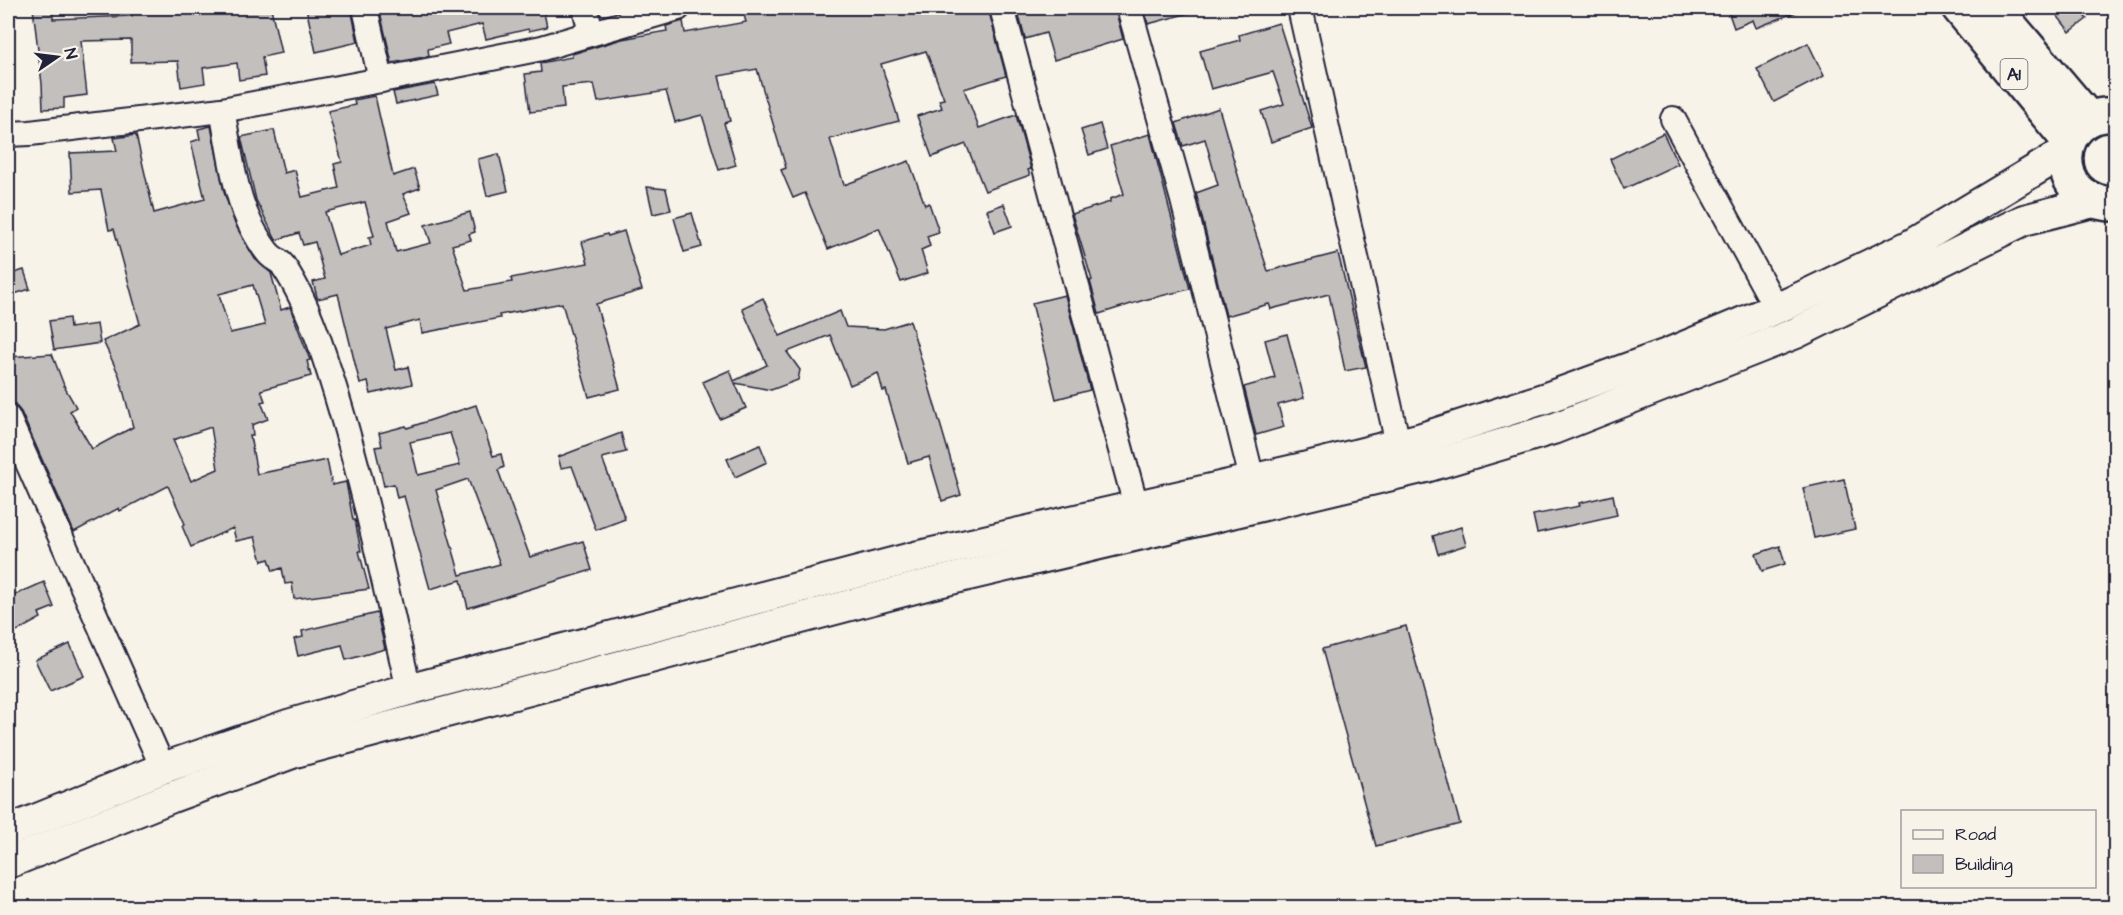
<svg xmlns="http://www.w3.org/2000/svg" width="2123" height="915" viewBox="0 0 2123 915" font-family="'Architects Daughter',sans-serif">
	<rect width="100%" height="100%" fill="#f7f3e8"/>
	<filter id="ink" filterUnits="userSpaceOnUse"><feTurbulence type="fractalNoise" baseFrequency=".0167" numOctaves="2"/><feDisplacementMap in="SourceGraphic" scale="12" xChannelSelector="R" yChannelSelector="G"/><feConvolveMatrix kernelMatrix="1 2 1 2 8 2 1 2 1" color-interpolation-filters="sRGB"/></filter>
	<g filter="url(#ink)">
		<!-- building -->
		<g fill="#c2bfbd" stroke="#22223b" stroke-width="1.5" fill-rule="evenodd">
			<polygon points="33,8 53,8 53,19 132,16 131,8 271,8 281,53 262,57 265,76 239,80 237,63 203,68 205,83 181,87 178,61 131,62 131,40 81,41 87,95 64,98 64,108 43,109 42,84"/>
			<polygon points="306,8 351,8 358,42 316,52"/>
			<polygon points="379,8 449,8 450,13 472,8 543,8 547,27 529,31 528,29 486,39 482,24 446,33 449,44 428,49 429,56 392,63"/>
			<polygon points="742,8 988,8 1006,76 964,89 979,128 1016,115 1031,169 1028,170 1030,175 985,191 966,144 932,157 917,116 942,108 939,100 944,99 926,51 881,64 899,121 830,139 844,185 909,161 925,205 929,203 939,232 927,236 930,246 921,250 928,273 901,282 879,228 828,249 805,193 793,198 781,170 786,168 757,69 719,76 730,121 724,123 736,165 719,170 702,115 675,122 666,91 598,102 594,84 562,87 564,108 530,112 525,74 541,72 540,63 572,57 572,54 622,39 667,31 666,26 683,21 685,33 746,22"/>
			<polygon points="1017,8 1115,8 1123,39 1054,60 1046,33 1025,39"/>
			<polygon points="1144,8 1188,8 1189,13 1148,24"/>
			<polygon points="1727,8 1806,8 1756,28 1753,20 1734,28"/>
			<polygon points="2065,8 2078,8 2087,19 2070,32 2056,14"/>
			<polygon points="1279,23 1312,128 1271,142 1261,111 1284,104 1273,72 1211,89 1200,51 1240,40 1239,35"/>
			<polygon points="1808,43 1824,76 1774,102 1757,69"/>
			<polygon points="435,84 438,95 396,104 393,92"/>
			<path d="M375,96L393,176L414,169L420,188L403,194L411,213L388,221L396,252L431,243L425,225L470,212L475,232L469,234L471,240L452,245L467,290L512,282L511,278L588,263L582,242L607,234L608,236L624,231L642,290L596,304L620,389L589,397L562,303L499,315L500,318L422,333L420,320L386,329L396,370L408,367L412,384L371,394L368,382L360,384L338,294L318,299L317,297L313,282L325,279L315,242L303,245L299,233L276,240L256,200L241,137L274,130L284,173L295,170L302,197L339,188L334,164L342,162L328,111L355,105L354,100ZM365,202L374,236L369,237L371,245L338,255L325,212Z"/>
			<polygon points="1219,108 1247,207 1268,271 1338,253 1366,367 1345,371 1329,294 1271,309 1269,304 1226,316 1196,193 1218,185 1205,139 1183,146 1176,123"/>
			<polygon points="1100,124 1107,149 1089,155 1081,130"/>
			<path d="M211,126L224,192L235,224L255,259L271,273L281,310L290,307L310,360L307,361L311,376L261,390L265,401L261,402L268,419L252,425L253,436H250L257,474L327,460L332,485L346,482L353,520H355L361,551H359L369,589L294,599L292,583L285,584L282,568L273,571L269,559L262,561L255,537L236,541L233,528L191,547L182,526L185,524L168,486L120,511L119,508L74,532L21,412L16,406L8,404V357L52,354L65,388L76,407L70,411L92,449L133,427L119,375L103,341L140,324L114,229L109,230L101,190L72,192L70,153L117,151L114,138L136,135L154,213L205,199L191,142L200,139L198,129ZM253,285L265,325L230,333L219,294ZM211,427L218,469L191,481L173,440Z"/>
			<polygon points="1663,133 1678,164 1624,189 1610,159"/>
			<polygon points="1150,134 1190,289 1144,300 1099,314 1090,281 1092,280 1072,214 1110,202 1110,199 1124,194 1110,146"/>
			<polygon points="499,154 508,191 487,196 478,159"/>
			<polygon points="647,187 666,189 671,210 653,214"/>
			<polygon points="1004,204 1012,226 995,232 987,210"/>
			<polygon points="692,213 702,247 684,252 674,218"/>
			<polygon points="24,270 30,289 8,296 8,275"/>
			<polygon points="1065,295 1090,390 1056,399 1032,303"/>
			<polygon points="763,298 780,336 840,311 846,327 884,329 910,321 961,495 942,501 929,457 908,463 886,390 883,391 878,373 850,385 830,335 787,352 800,370 798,380 771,390 735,383 746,408 720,419 703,382 730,370 734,381 767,365 742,308"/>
			<polygon points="69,318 70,328 97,324 100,343 54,350 49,321"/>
			<polygon points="1287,334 1304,398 1278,405 1284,427 1256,435 1244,387 1275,378 1265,340"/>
			<path d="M476,405L493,456L501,454L504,467L498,470L530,557L583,541L592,570L468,608L461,580L430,589L404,496L397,498L394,484L384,486L375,447L382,446L379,433L406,426L407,428ZM450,433L460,465L418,475L410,442ZM468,479L500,564L460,575L436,490Z"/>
			<polygon points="621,433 626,452 602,458 625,519 596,530 572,466 561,468 558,457"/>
			<polygon points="760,445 767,462 735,477 727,459"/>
			<polygon points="1844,479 1855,529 1814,538 1803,488"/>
			<polygon points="1613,495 1617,515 1537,533 1533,515 1580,506 1579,503"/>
			<polygon points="1461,527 1466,545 1438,554 1433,536"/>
			<polygon points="1780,546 1785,564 1762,571 1756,554"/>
			<polygon points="44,582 54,607 39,613 41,618 8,636 8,598"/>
			<polygon points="377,613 385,649 346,660 342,645 298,656 294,639 303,637 302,631"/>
			<polygon points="1406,626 1460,824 1376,846 1322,649"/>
			<polygon points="70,644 84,676 50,691 35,660"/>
		</g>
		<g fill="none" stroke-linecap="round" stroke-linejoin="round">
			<defs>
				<g id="minor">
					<polyline points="365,8 381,80"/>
					<polyline points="585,8 591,33"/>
					<polyline points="1002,8 1136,506"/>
					<polyline points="1129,8 1183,200 1252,479"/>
					<polyline points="1300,8 1398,444"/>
					<path d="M222,110C230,150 234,197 255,233C259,240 265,250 270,255C275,260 281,261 284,267C299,289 310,316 319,341C358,454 382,573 409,690"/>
					<polyline points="1673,119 1776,308"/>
					<polyline points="8,134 30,133 222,110 381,80 542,48 678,8"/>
					<polyline points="8,418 163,768"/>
				</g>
				<g id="major">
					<polyline points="8,831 163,768 288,725 415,688 919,556 1307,467 1422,438 1546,398 1667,354 1789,303 1909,246 2065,152"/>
					<polyline points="8,863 172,797 295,752 926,585 1426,467 1553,429 1796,333 2024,220 2093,202"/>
				</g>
				<g id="highway">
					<polyline points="1959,8 2069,141"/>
					<polyline points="1995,8 2089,119"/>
					<path d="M2116,115C2051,109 2047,205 2116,204"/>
				</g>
			</defs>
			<!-- minor casing -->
			<use href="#minor" stroke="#22223b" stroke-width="28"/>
			<!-- major casing -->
			<use href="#major" stroke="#22223b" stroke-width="34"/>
			<!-- highway casing -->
			<use href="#highway" stroke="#22223b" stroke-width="38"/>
			<!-- minor -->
			<use href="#minor" stroke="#f7f3e8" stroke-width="24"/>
			<!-- major -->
			<use href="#major" stroke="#f7f3e8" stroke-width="30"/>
			<!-- highway -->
			<use href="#highway" stroke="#f7f3e8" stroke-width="33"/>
		</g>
	</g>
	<g text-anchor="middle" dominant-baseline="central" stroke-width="5" stroke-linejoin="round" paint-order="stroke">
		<!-- shield labels -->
		<rect fill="#f7f3e8" stroke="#62616f" stroke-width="1.5" x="2000.5" y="59" width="27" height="30" rx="4.5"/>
		<g font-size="18" font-weight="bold" fill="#22223b">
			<text x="2014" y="74">A1</text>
		</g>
	</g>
	<!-- margin -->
	<rect width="2123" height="915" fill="none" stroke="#f7f3e8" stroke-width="30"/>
	<rect x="15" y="15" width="2093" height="885" fill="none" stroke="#22223b" stroke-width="2" filter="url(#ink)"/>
	<!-- legend -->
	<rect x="1901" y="810" width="195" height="78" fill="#f7f3e8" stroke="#a29fa3" stroke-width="1.5"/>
	<rect x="1913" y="830" width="30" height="9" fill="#f7f3e8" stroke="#a29fa3" stroke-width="1.5"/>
	<text x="1955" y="840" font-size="18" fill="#22223b">Road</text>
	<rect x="1913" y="855" width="30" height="18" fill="#c2bfbd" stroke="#a29fa3" stroke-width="1.5"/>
	<text x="1955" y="870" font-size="18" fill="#22223b">Building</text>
	<!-- north arrow -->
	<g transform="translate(57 57) rotate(76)" stroke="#f7f3e8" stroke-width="4.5" paint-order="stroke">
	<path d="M0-4.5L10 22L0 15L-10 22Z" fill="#22223b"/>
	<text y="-9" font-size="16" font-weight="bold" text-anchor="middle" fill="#22223b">N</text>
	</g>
</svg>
